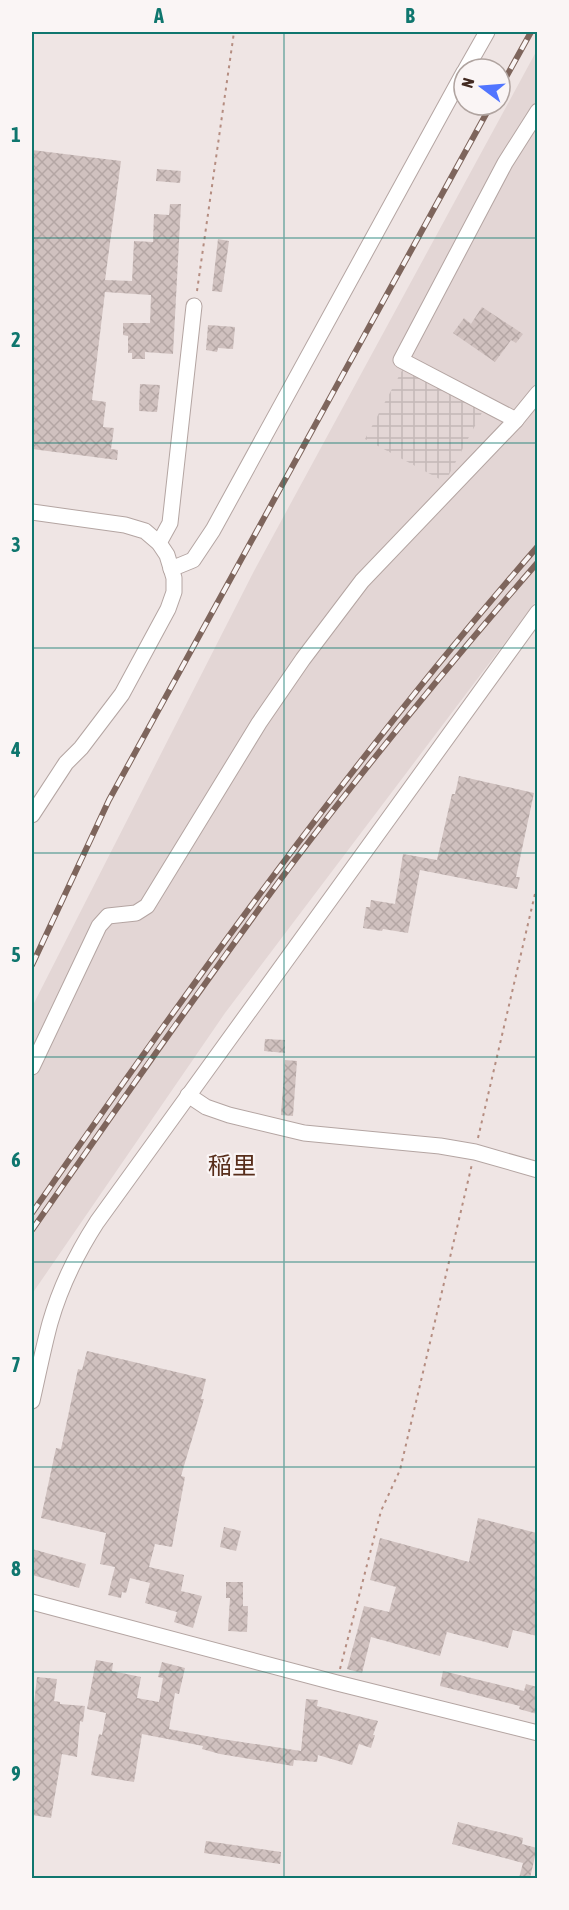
<svg xmlns="http://www.w3.org/2000/svg" width="569" height="1910" viewBox="0 0 569 1910" font-family="'Asap Condensed','Noto Sans JP',sans-serif">
	<defs>
		<pattern id="industrial-grid" width="8" height="8" patternUnits="userSpaceOnUse" patternTransform="scale(1.5)"><rect width="8" height="8" fill="#e3d6d5"/><path d="M0 4h8M4 0v8" fill="none" stroke="#c4b8b7"/></pattern>
		<pattern id="building-cross-hatch" width="8" height="8" patternUnits="userSpaceOnUse" patternTransform="scale(1.5)"><rect width="8" height="8" fill="#d0c1bf"/><path d="M0 0l8 8M0 8l8-8" fill="none" stroke="#b4a6a4"/></pattern>
	</defs>
	<rect width="100%" height="100%" fill="#efe5e4"/>
	<!-- built -->
	<polygon fill="#e3d6d5" points="537,50 537,600 225,1013 32,1294 32,1007 254,571"/>
	<!-- industrial -->
	<polygon fill="url(#industrial-grid)" points="406,363 486,405 445,482 365,439"/>
	<!-- building -->
	<g fill="url(#building-cross-hatch)">
		<polygon points="32,150 121,161 105,280 132,281 134,241 153,242 154,214 169,215 170,204 181,204 173,354 145,352 145,359 132,359 132,353 128,353 128,336 123,335 123,323 150,323 151,295 105,292 92,400 106,402 103,427 114,428 111,449 118,450 117,460 32,449"/>
		<polygon points="157,169 181,171 180,183 156,181"/>
		<polygon points="218,239 229,241 222,292 212,291"/>
		<polygon points="482,307 523,334 516,343 511,340 495,362 453,333 464,318 471,324"/>
		<polygon points="208,325 235,327 233,349 218,348 217,352 206,350"/>
		<polygon points="140,384 160,385 157,412 139,411"/>
		<polygon points="459,776 534,793 516,877 520,877 517,889 420,870 408,933 383,929 382,931 363,928 366,907 370,907 371,900 395,904 403,854 437,860 452,794 455,794"/>
		<polygon points="265,1039 285,1040 285,1053 264,1051"/>
		<polygon points="285,1060 297,1061 293,1116 281,1115"/>
		<polygon points="87,1351 206,1379 201,1399 204,1399 181,1476 185,1477 172,1547 155,1544 149,1567 184,1575 181,1591 202,1596 193,1628 174,1622 177,1612 145,1603 150,1583 130,1578 126,1593 122,1592 121,1598 108,1595 115,1567 100,1564 106,1533 41,1518 56,1448 61,1449 78,1369 82,1370"/>
		<polygon points="478,1518 537,1533 537,1636 513,1630 508,1648 447,1632 440,1656 371,1637 362,1673 347,1669 364,1606 389,1612 396,1587 370,1580 380,1538 469,1562"/>
		<polygon points="224,1527 241,1531 236,1551 220,1547"/>
		<polygon points="32,1549 86,1564 79,1588 32,1575"/>
		<polygon points="226,1582 243,1582 243,1606 248,1606 247,1632 228,1631 230,1598 226,1598"/>
		<polygon points="96,1660 113,1663 112,1671 141,1677 137,1698 159,1702 163,1678 158,1677 162,1662 185,1668 179,1694 175,1693 169,1729 222,1739 301,1751 306,1699 318,1700 317,1706 378,1721 373,1735 375,1735 371,1748 359,1744 352,1765 318,1755 317,1762 294,1760 293,1766 220,1754 202,1749 203,1746 142,1734 134,1782 91,1775 99,1734 102,1735 106,1713 87,1709"/>
		<polygon points="443,1671 524,1691 526,1684 537,1687 537,1714 519,1709 520,1706 440,1686"/>
		<polygon points="37,1677 57,1679 54,1701 60,1702 60,1704 85,1706 83,1722 80,1721 77,1757 62,1754 51,1818 32,1815 32,1721"/>
		<polygon points="458,1822 523,1838 522,1844 537,1848 530,1878 519,1878 523,1863 452,1844"/>
		<polygon points="206,1841 281,1852 280,1864 204,1853"/>
	</g>
	<g fill="none" stroke-linecap="round" stroke-linejoin="round">
		<defs>
			<g id="minor">
				<polyline points="466,69 487,32"/>
				<polyline points="516,420 401,360 505,163 538,111"/>
				<polyline points="32,512 125,525 145,531 159,543 167,555 174,578 174,592 168,609 122,694 81,748 66,763 32,815"/>
				<polyline points="159,543 170,523 194,306"/>
				<polyline points="171,569 193,560 213,530 464,72"/>
				<polyline points="32,1067 99,926 108,916 136,913 147,906 259,723 303,659 362,581 516,420 538,393"/>
				<polyline points="188,1095 206,1107 229,1115 304,1133 440,1146 475,1152 538,1170"/>
				<path d="M32,1401C38,1375 43,1349 50,1323C60,1288 77,1253 97,1222L538,612"/>
				<polyline points="32,1602 337,1683 538,1733"/>
			</g>
		</defs>
		<!-- minor casing -->
		<use href="#minor" stroke="#b4a5a2" stroke-width="17"/>
		<!-- path -->
		<g stroke="#b58d81" stroke-width="2" stroke-dasharray="3 4.5" stroke-linecap="butt">
			<polyline points="197,291 234,32"/>
			<polyline points="478,1138 538,881"/>
			<polyline points="340,1669 381,1511 400,1470 472,1164"/>
		</g>
		<!-- minor -->
		<use href="#minor" stroke="#fff" stroke-width="15"/>
		<defs>
			<g id="rail">
				<polyline points="500,88 531,32"/>
				<polyline points="32,965 109,800 491,105"/>
				<path d="M32,1213C192,983 353,758 538,546"/>
				<path d="M32,1230C116,1109 201,987 289,868C368,763 452,661 538,562"/>
			</g>
		</defs>
		<!-- rail casing -->
		<use href="#rail" stroke="#7e655c" stroke-width="6"/>
		<!-- rail -->
		<use href="#rail" stroke="#faf5f5" stroke-width="4" stroke-dasharray="11" stroke-linecap="butt"/>
	</g>
	<!-- grid -->
	<path fill="none" stroke="#0f766e" stroke-width="1.5" stroke-opacity="0.55" d="M284,32V1878M32,238H538M32,443H538M32,648H538M32,853H538M32,1057H538M32,1262H538M32,1467H538M32,1672H538"/>
	<g text-anchor="middle" dominant-baseline="central" stroke-width="4.5" stroke-linejoin="round" paint-order="stroke">
		<!-- quarter labels -->
		<g font-size="24" fill="#572d1a" stroke="#faf5f5">
			<text x="232" y="1165">稲里</text>
		</g>
	</g>
	<!-- border -->
	<rect width="569" height="1910" fill="none" stroke="#faf5f5" stroke-width="66"/>
	<!-- north arrow -->
	<g transform="translate(482 87) rotate(286)"><circle r="28" fill="#faf5f5" stroke="#b0a4a0" stroke-width="1.5"/>
	<path d="M0-4.5L10 22L0 15L-10 22Z" fill="#5175ff"/>
	<text y="-9" font-size="16" font-weight="bold" text-anchor="middle" fill="#422a21">N</text>
	</g>
	<rect x="33" y="33" width="503" height="1844" fill="none" stroke="#0f766e" stroke-width="2"/>
	<g font-size="20" text-anchor="middle" font-weight="bold" fill="#0f766e">
		<text x="159" y="23">A</text>
		<text x="410" y="23">B</text>
		<text x="16" y="142">1</text>
		<text x="16" y="347">2</text>
		<text x="16" y="552">3</text>
		<text x="16" y="757">4</text>
		<text x="16" y="962">5</text>
		<text x="16" y="1167">6</text>
		<text x="16" y="1372">7</text>
		<text x="16" y="1576">8</text>
		<text x="16" y="1781">9</text>
	</g>
</svg>
